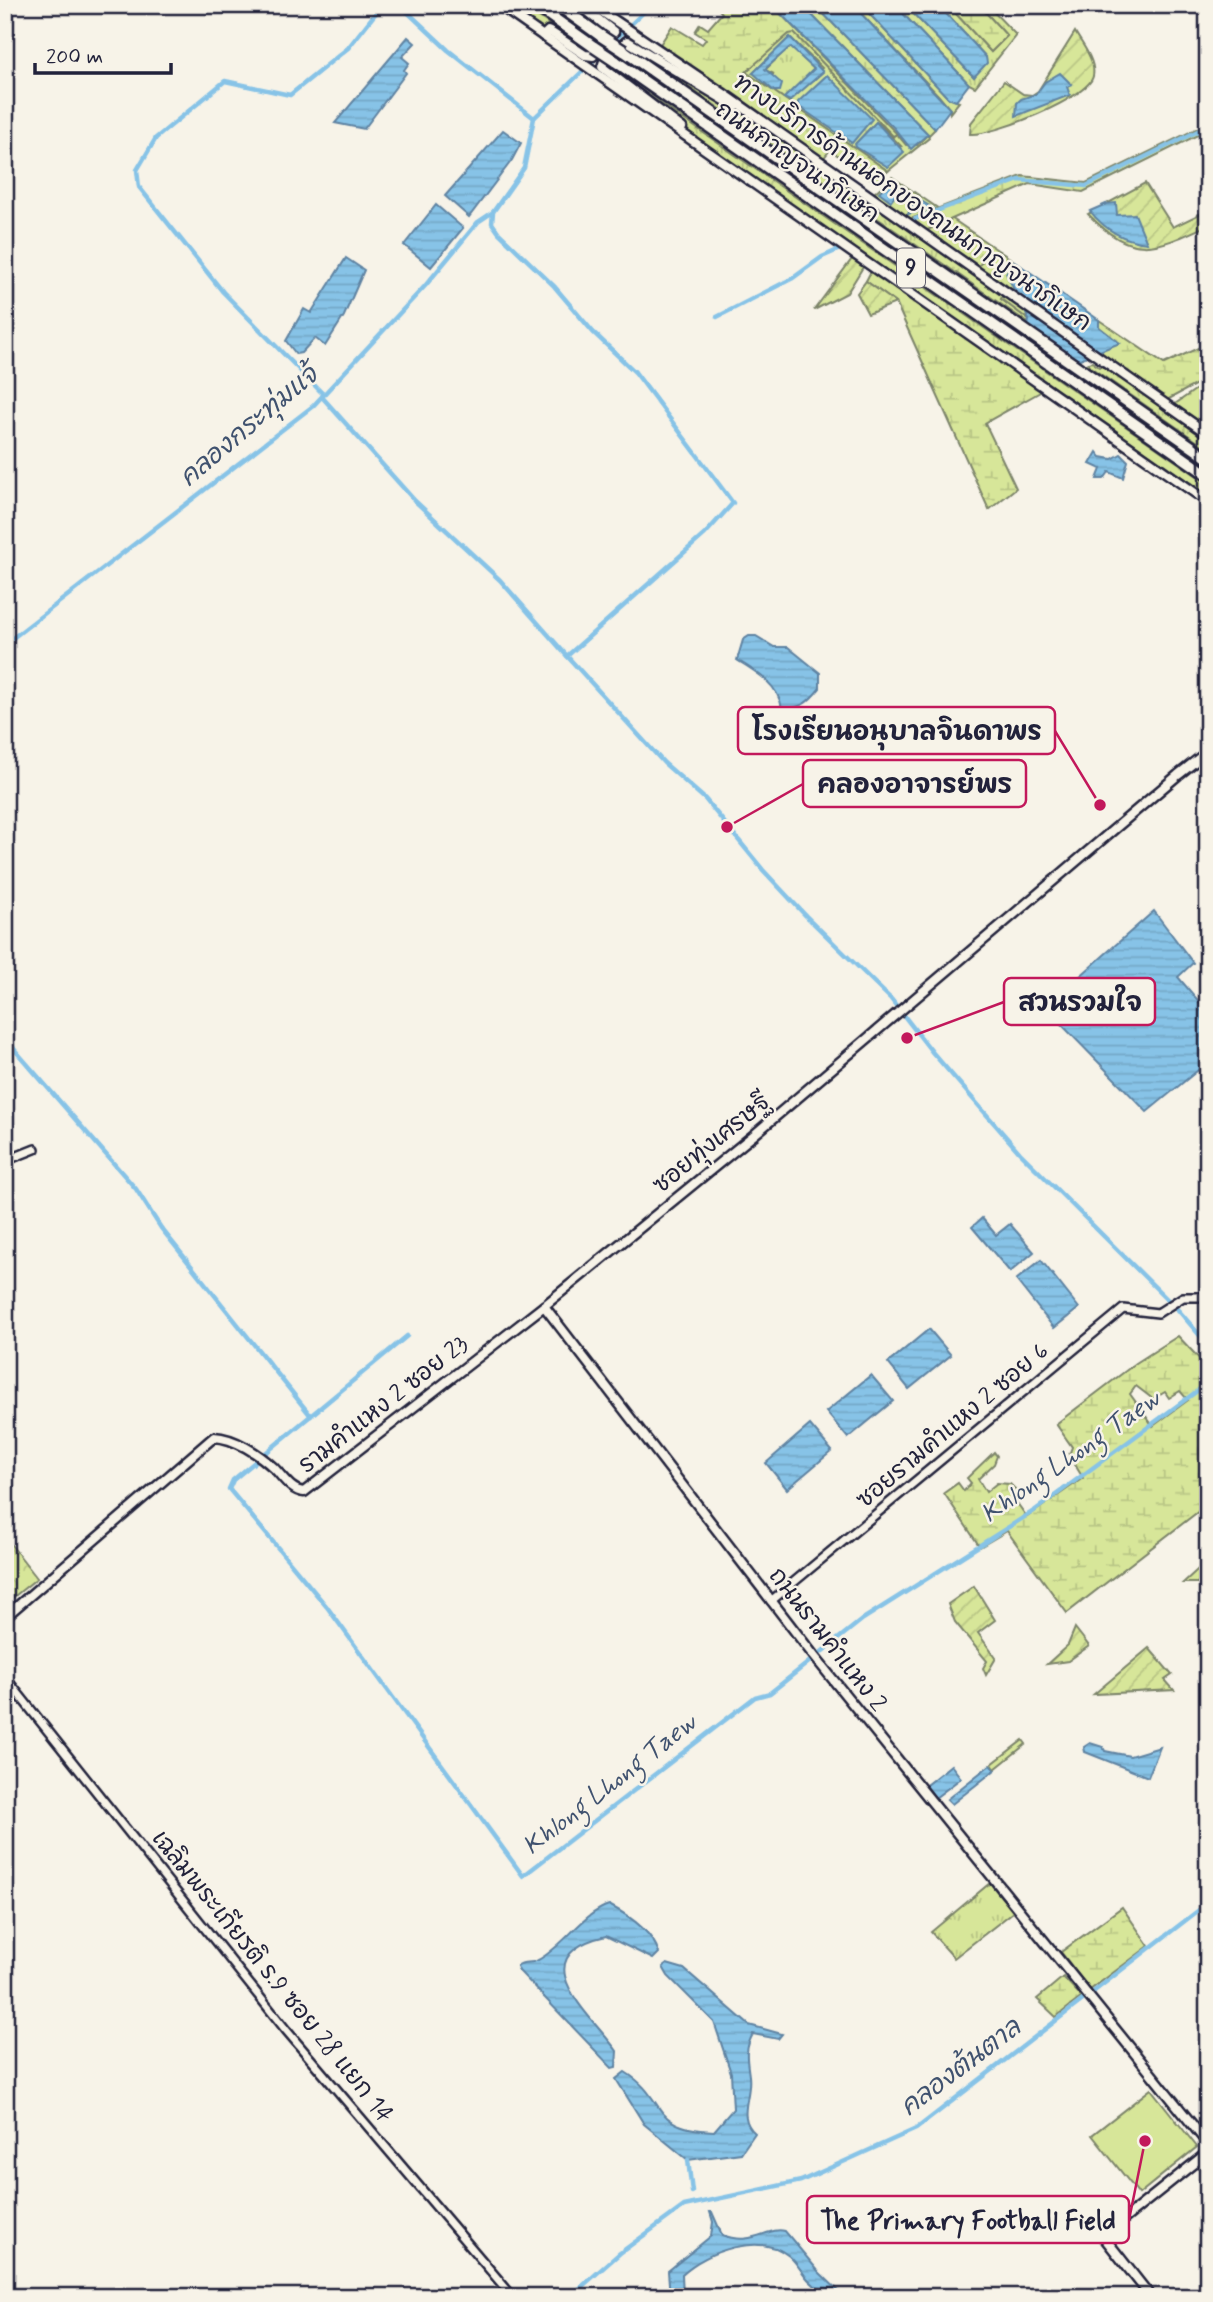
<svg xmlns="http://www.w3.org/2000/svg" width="1213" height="2302" viewBox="0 0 1213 2302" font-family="Mynerve,'Playpen Sans Thai',sans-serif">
	<defs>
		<pattern id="grass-tufts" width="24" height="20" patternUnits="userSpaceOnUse" patternTransform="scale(1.75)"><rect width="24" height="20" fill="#d7e699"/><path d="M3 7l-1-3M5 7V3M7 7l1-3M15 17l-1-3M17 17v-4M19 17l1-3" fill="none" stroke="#b8c585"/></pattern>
		<pattern id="wetland-marsh" width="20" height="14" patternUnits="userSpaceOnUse" patternTransform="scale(1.75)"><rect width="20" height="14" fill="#d7e699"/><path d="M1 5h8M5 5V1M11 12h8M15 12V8" fill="none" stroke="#b8c585"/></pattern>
		<pattern id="park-crowns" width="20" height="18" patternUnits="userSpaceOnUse" patternTransform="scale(1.75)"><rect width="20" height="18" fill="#d7e699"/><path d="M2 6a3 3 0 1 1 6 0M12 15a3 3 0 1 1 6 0" fill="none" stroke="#b8c585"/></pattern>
		<pattern id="garden-furrows" width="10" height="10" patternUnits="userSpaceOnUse" patternTransform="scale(1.75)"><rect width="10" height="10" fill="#d7e699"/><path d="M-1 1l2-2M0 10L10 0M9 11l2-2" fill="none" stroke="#b8c585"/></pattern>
		<pattern id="water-rules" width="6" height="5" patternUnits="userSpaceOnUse" patternTransform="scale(1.75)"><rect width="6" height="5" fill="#87c3e7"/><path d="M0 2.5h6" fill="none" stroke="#74a7c7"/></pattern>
	</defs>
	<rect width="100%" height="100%" fill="#f7f3e8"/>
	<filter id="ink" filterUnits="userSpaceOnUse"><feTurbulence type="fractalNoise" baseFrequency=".0143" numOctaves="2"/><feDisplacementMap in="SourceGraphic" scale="14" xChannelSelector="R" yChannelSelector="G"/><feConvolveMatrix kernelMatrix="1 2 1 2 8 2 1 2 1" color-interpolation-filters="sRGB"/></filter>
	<g filter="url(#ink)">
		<!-- grass -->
		<g fill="url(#grass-tufts)" stroke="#7c846a" stroke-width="2" fill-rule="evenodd">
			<path d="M507,5H522L590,53C577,51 521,15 507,5Z"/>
			<polygon points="853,5 861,5 948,98 959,102 950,113 950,109 939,96"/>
			<polygon points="895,5 905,5 974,77 986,57 938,5 948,5 991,52 1007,36 979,5 987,5 1016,35 975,87 969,84"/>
			<path d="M789,33H794L893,136L897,134L906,145H917L928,134L929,138L888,171L749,76L745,72ZM790,37L822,68L785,98L814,69L790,46L765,70L774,74L753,73ZM876,122L879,124L901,146L863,151L856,147V143Z"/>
			<polygon points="652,57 746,116 1003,295 1001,299 1029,320 1028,323 650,60"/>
			<polygon points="629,81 1200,478 1208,484 1208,495 710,148 627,83"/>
			<polygon points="892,177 939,209 908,220 872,195"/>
			<polygon points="951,218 999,251 977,269 925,231"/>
			<polygon points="1092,362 1099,367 1105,366 1208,439 1208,449 1086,364"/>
			<polygon points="1198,388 1208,395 1208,427 1175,404"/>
			<polygon points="1023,1740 1026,1744 995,1769 992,1764"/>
			<polygon points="990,1883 1013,1912 954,1958 931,1932"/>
		</g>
		<!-- wetland -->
		<g fill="url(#wetland-marsh)" stroke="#7c846a" stroke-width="2" fill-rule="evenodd">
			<polygon points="715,5 772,5 897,134 893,136 794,33 789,34 746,72 888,171 876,182 830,150 823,159 659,46 672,26 702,44 706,39 695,32 700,24 708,29 722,13"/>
			<polygon points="802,5 815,5 935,129 929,135"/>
			<polygon points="948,5 979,5 1007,36 991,52"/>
			<polygon points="1208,123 1208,130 1083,192 1030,184 925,231 908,220 1022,176 1086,183"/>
			<polygon points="989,251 996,254 999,251 1014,261 1009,266 1029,320 1001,299 1008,288 977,269"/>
			<polygon points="871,271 1042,391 985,423 1016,488 989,510 896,303 866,281"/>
			<polygon points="1099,320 1164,364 1200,347 1208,366 1208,378 1167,400 1097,351 1119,343 1098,326"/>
			<path d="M1178,1336L1208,1368V1504L1067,1613L1007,1531L980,1547L944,1493L958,1483L964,1491L971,1483L967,1478L994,1452L997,1456L994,1464L978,1479L986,1492L997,1483L1010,1484L1021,1495L1017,1503L1027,1517L1083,1478L1069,1455L1072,1447L1056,1424L1136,1363ZM1136,1386L1153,1399L1165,1392L1169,1398L1180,1391L1188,1400L1153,1426L1130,1394Z"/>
			<polygon points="1122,1907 1149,1946 1090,1990 1061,1952"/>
			<polygon points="1063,1977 1082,1997 1056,2017 1037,1999"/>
		</g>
		<!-- park -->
		<polygon fill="url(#park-crowns)" stroke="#7c846a" stroke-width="2" points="5,1537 37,1578 5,1604"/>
		<!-- garden -->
		<g fill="url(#garden-furrows)" stroke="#7c846a" stroke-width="2">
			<path d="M1075,32C1082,44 1096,61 1093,76C1089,98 992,136 970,134L971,123L1004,81L1023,94L1032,95L1038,91Z"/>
			<path d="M1145,183L1173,227L1208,210V225C1156,249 1133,261 1088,214Z"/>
			<polygon points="852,259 863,267 847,293 814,310"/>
			<polygon points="866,281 896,303 868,314 857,293"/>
			<polygon points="1208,1560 1208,1575 1197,1583 1183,1583"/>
			<polygon points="974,1586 995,1620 978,1633 996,1658 986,1675 983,1668 987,1661 955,1622 948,1604"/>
			<polygon points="1075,1628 1089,1646 1068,1661 1047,1664 1068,1645"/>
			<polygon points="1149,1648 1172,1675 1165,1680 1174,1690 1094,1694"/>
		</g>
		<!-- pitch -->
		<polygon fill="#d7e699" stroke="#7c846a" stroke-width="2" points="1151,2089 1197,2147 1139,2194 1092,2135"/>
		<!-- water -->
		<g fill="url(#water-rules)" stroke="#5f83a2" stroke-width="2">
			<polygon points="772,5 802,5 928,134 911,149 894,128"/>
			<polygon points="815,5 853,5 950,109 935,129"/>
			<polygon points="861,5 895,5 969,84 956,101 948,98"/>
			<polygon points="905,5 938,5 986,57 987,63 974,77"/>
			<polygon points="408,37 415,43 402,57 409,63 404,70 406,73 364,129 335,123"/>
			<polygon points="790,37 823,72 790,101 784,98 814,69 790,47 765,69 782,84 780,91 774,91 753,73"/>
			<polygon points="1060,73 1072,85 1067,87 1070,95 1016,116 1017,103 1021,99 1036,94 1045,82"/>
			<polygon points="827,75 872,119 852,143 798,106 798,102"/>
			<polygon points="876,122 904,152 888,167 856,147 855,144"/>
			<polygon points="503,130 521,143 512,160 469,217 445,196"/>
			<polygon points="893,179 902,187 891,201 879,192"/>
			<polygon points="916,198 933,208 908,214"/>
			<path d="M1116,203L1117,215L1135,214L1147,243C1123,240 1106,231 1090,211L1106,204Z"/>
			<polygon points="436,205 463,228 431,267 404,245"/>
			<polygon points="346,258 364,270 344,316 325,346 315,338 301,353 296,354 286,341 304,309 311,313"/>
			<polygon points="1014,261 1099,320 1099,327 1120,343 1062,366 1026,341 1029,320 1006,273"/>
			<polygon points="1097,452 1101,457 1112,459 1121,454 1128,461 1123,478 1109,472 1104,479 1097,479 1101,469 1090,464"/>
			<path d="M749,636H756L774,647H788L820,673V688C807,704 801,708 782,709C779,685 757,672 737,660L743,640Z"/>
			<polygon points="1154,911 1193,963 1178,977 1208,1012 1208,1062 1147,1112 1061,1024 1076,1010 1070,985"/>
			<polygon points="982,1218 996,1235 1010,1224 1034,1252 1010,1272 972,1227"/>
			<polygon points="1041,1260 1079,1308 1054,1328 1016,1280"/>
			<polygon points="929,1329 951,1355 909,1389 888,1363"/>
			<polygon points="871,1375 893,1401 848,1438 826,1412"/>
			<polygon points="810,1425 832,1451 787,1489 766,1463"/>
			<polygon points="1090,1743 1103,1747 1105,1751 1130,1756 1160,1747 1148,1777 1085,1752 1084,1747"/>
			<polygon points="951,1765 961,1778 935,1798 926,1785"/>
			<polygon points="990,1765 995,1770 952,1804 947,1799"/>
			<path d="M609,1905C628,1915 652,1931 659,1953L653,1959L606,1936C519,1956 591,2015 617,2051L616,2067L612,2068L519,1971L517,1966C524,1960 530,1965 538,1960C563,1947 583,1913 609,1905Z"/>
			<path d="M667,1964L684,1969L749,2025L782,2034L778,2039L753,2034C744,2050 747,2059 749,2076C752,2097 736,2116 755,2133L741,2153L688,2160L644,2124L616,2079L625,2072C668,2098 648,2129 714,2131L733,2109L731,2073L714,2022L668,1976L663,1967Z"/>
			<path d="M710,2212H712L722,2235C753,2247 768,2226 785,2231L819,2272L845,2297H827C821,2290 813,2285 807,2278C801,2271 796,2262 789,2256C760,2232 707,2251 682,2274L683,2297H670L668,2271L711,2236L713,2222Z"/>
		</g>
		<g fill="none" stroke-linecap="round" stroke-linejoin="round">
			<!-- canal -->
			<g stroke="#87c3e7" stroke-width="4.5">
				<polyline points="400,5 448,50 534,118"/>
				<polyline points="493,212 492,223 499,233 554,286 593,332 635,372 733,503 705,534 567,656 664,763 705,799 763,870 806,916 891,999 933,1053 1020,1153 1179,1311 1208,1345"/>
				<polyline points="915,219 1019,180 1086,186 1208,126"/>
				<polyline points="717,317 793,278 822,257 840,249"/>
				<polyline points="324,395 223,292 139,187 137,170 156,138 225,81 290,95 348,48 382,5"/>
				<polyline points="322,397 415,501 500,580 567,656"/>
				<polyline points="5,644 313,406 425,286 478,222 493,212 524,168 534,118 651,5"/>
				<polyline points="5,1031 14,1049 136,1189 161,1228 311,1416"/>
				<polyline points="407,1336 233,1480 229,1489 327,1607 523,1876 755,1697 770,1693 863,1619 1034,1511 1208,1383"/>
				<polyline points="688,2160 692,2192"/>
				<polyline points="570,2297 620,2253 684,2206 801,2181 916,2129 1208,1903"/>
			</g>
			<defs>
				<g id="tertiary">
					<polyline points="5,1161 35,1149"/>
					<polyline points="771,1601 1123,1309 1158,1313 1183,1297 1208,1297"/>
					<polyline points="5,1677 286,2030 513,2297"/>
				</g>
				<g id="secondary">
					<polyline points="499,5 1208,502"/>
					<polyline points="592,5 730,98 1208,434"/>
					<polyline points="543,36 548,31 552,33 585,55 593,56 614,32 580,5"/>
					<polyline points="682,128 602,67 604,61 627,41 736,107"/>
					<polyline points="544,1306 814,1656 1208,2144"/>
					<path d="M5,1617L214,1437C235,1438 259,1454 274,1468C283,1477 291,1491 304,1492L544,1306L755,1134L1178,775L1202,756L1208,758"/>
					<polyline points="1151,2297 1103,2236 1208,2152"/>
				</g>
				<g id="motorway">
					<polyline points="535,5 594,47"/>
					<polyline points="558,5 601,36"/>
					<polyline points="624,51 1208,458"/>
					<polyline points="615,61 1208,475"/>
				</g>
			</defs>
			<!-- tertiary casing -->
			<use href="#tertiary" stroke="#22223b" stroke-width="12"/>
			<!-- secondary casing -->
			<use href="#secondary" stroke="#22223b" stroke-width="13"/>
			<!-- motorway casing -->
			<use href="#motorway" stroke="#22223b" stroke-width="15"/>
			<!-- tertiary -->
			<use href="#tertiary" stroke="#f7f3e8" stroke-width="7"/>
			<!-- secondary -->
			<use href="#secondary" stroke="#f7f3e8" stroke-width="8"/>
			<!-- motorway -->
			<use href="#motorway" stroke="#f7f3e8" stroke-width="10"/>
			<defs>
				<g id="motorway-bridge">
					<polyline points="601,36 624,51"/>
					<polyline points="594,47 615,61"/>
				</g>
			</defs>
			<!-- motorway-bridge casing -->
			<use href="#motorway-bridge" stroke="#22223b" stroke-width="15" stroke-linecap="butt"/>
			<!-- motorway-bridge -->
			<use href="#motorway-bridge" stroke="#f7f3e8" stroke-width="10"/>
		</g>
	</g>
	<g text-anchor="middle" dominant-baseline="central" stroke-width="5" stroke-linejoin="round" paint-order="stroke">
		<!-- shield labels -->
		<rect fill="#f7f3e8" stroke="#62616f" stroke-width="2" x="897" y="248.5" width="28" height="39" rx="5"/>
		<g font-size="23" font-weight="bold" fill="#22223b">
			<text x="911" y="268">9</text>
		</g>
		<!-- street labels -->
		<g font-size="24" fill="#22223b" stroke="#f7f3e8">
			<text transform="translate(797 163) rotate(35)">ถนนกาญจนาภิเษก</text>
			<text transform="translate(912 203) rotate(35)">ทางบริการด้านนอกของถนนกาญจนาภิเษก</text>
			<text transform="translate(712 1144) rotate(-39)">ซอยทุ่งเศรษฐี</text>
			<text transform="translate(384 1405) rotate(-38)">รามคำแหง 2 ซอย 23</text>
			<text transform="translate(953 1426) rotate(-40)">ซอยรามคำแหง 2 ซอย 6</text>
			<text transform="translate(827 1640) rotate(52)">ถนนรามคำแหง 2</text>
			<text transform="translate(272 1977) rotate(51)">เฉลิมพระเกียรติ ร.9 ซอย 28 แยก 14</text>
		</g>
		<!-- water labels -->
		<g font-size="26" font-style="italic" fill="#40526f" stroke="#f7f3e8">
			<text transform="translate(249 427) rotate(-40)">คลองกระทุ่มแจ้</text>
			<text transform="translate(1071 1457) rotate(-35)">Khlong Lhong Taew</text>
			<text transform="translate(610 1785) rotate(-38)">Khlong Lhong Taew</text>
			<text transform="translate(961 2068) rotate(-37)">คลองต้นตาล</text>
		</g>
	</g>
	<!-- callouts -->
	<path fill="none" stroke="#c2185b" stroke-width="2.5" d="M1100 805L1055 731M727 827L803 784M907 1038L1004 1002M1145 2141L1129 2220"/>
	<g fill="#c2185b" stroke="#f7f3e8" stroke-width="2.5">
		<circle cx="1100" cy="805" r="7"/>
		<circle cx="727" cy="827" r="7"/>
		<circle cx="907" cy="1038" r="7"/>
		<circle cx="1145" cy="2141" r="7"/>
	</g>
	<g fill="#f7f3e8" stroke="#c2185b" stroke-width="2.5">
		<rect x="738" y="707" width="317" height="47" rx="7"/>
		<rect x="803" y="760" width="223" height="47" rx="7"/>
		<rect x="1004" y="978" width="151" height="47" rx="7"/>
		<rect x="807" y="2196" width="322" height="47" rx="7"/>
	</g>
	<g font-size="26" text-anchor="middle" font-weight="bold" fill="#22223b">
		<text x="897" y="740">โรงเรียนอนุบาลจินดาพร</text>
		<text x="915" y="793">คลองอาจารย์พร</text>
		<text x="1080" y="1011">สวนรวมใจ</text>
		<text x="968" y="2229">The Primary Football Field</text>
	</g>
	<!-- margin -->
	<rect width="1213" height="2302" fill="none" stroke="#f7f3e8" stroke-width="28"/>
	<rect x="14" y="14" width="1185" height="2274" fill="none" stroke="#22223b" stroke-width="2.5" filter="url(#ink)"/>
	<!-- scale -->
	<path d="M35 63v10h136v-10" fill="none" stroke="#22223b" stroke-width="3.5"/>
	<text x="46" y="63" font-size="21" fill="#22223b" stroke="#f7f3e8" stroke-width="5" paint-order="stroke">200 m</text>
</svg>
